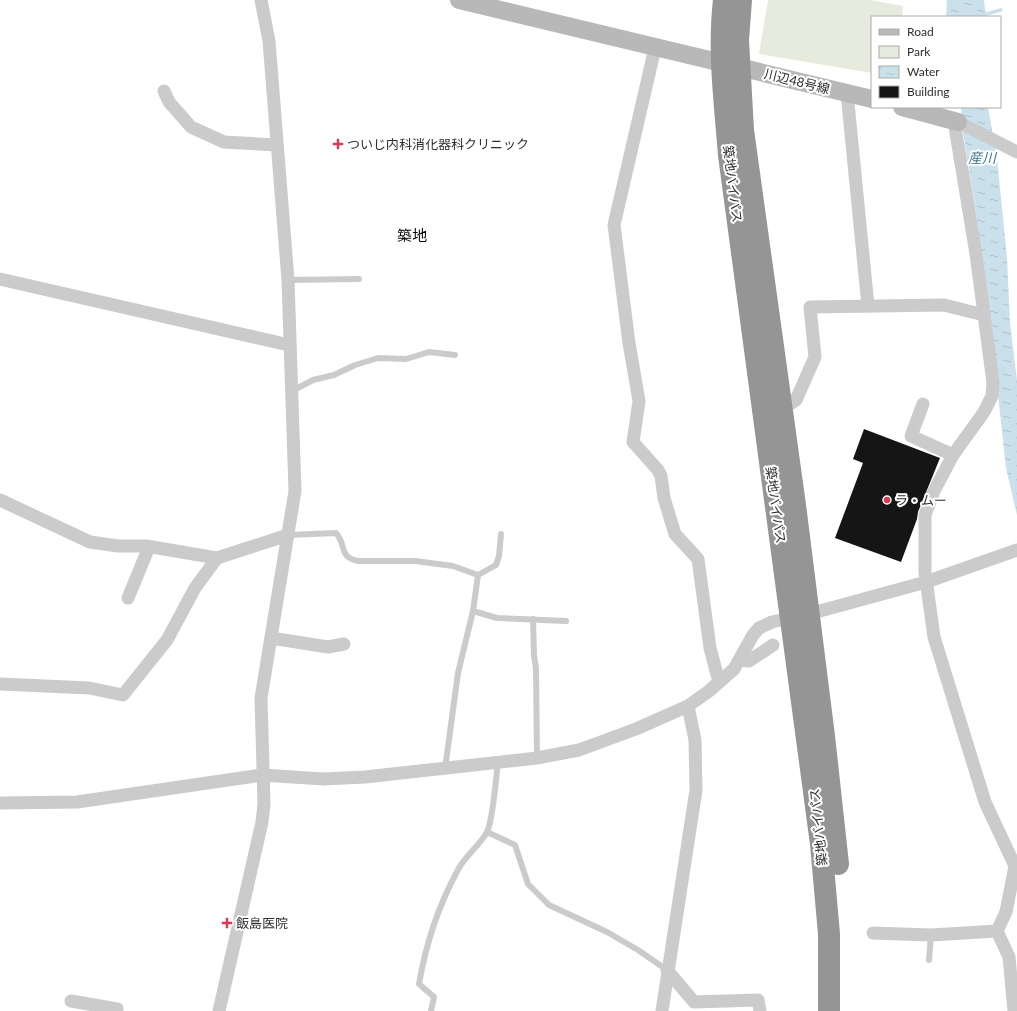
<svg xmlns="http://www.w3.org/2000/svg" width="1017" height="1011" viewBox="0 0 1017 1011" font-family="Lato,'Noto Sans JP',sans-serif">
	<defs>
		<pattern id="water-ripples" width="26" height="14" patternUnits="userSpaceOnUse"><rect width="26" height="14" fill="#cae0ea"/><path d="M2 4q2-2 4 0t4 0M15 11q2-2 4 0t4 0" fill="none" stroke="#aec0c9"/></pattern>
	</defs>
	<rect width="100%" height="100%" fill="#fff"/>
	<!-- green -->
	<polygon fill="#e6ebdd" points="768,0 870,0 903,6 902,17 872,17 872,73 759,54"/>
	<!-- water -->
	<g fill="url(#water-ripples)">
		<polygon points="947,0 984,0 986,17 946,17"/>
		<polygon points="961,107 988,107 997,158 1007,258 1010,323 1017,380 1017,515 1006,468 983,258 963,132"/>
	</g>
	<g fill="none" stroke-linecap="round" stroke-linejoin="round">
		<!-- stream -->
		<polyline stroke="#cae0ea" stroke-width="3.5" points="982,15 1001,10"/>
	</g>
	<!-- building -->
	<polygon fill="#151515" points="864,429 940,458 918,512 917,519 901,562 835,538 863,463 853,459"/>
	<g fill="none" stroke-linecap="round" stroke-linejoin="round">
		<!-- lane -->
		<g stroke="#cbcbcb" stroke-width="6">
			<polyline points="288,280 359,279"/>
			<polyline points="292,391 313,380 334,375 355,365 378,358 406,359 429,352 455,355"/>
			<path d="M288,535L336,533C347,545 338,557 358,561H415L453,566L478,575"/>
			<polyline points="473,611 497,618 566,621"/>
			<polyline points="533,619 534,656 536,668 537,758"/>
			<polyline points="445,769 458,673 473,611 478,575 496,565 499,556 501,534"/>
			<polyline points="487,832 515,845 528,884 549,905 607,932 638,950 667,970"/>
			<polyline points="929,960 931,935"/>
			<path d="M431,1011L434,997L419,984C426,943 439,904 459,868C466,855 481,844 487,832C493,820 496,778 498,762"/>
		</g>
		<!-- street -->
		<g stroke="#cbcbcb" stroke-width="13">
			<polyline points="655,48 614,225 629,343 639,401 633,442 658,470 661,476 664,498 675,534 698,559 710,648 719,682"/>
			<polyline points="164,91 169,102 191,127 224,142 277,145"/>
			<polyline points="847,93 868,306"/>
			<polyline points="954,121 976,254 993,383 992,396 984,412 953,455 934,491 925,515 925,572 934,637 985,802 1015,866"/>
			<polyline points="958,122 1017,152"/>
			<polyline points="0,279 289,345"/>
			<polyline points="923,404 911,436 953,455"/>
			<polyline points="782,409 796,400 815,357 810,307 944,305 984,315"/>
			<polyline points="0,500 90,542 118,546 146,546 217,558 288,535"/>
			<polyline points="128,598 149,547"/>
			<polyline points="271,638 328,647 344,644"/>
			<polyline points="740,660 749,661 773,645"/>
			<polyline points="0,684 89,688 123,695 167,640 195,588 217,558"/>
			<polyline points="0,803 77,802 262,775 324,779 365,777 537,758 579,750 636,729 688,706 709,691 734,669 753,635 759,628 772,622 820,611 926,582 1017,550"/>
			<polyline points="873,933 931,935 997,931"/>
			<polyline points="667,970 694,1002 758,1000 760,1011"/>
			<polyline points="71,1001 117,1009 117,1011"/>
			<polyline points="219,1011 262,822 264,804 261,698 295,491 288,280 269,41 261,0"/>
			<polyline points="662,1011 696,790 695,740 688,706"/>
			<polyline points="1014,1011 1009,957 997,931 1006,912 1015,866 1017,865"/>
		</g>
		<!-- secondary -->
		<g stroke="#b8b8b8" stroke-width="18">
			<polyline points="459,0 872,99"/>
			<polyline points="902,107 958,122"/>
		</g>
		<!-- highway -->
		<g stroke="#959595" stroke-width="22">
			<path d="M724,0C718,51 725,104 729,155L821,844L829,934V1011"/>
			<polyline points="741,0 738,40 743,130 795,505 824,736 838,864"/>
		</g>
	</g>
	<!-- markers -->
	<g fill="#dc3a53" stroke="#fff" stroke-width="1.5">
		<path d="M336 138h4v4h4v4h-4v4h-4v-4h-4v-4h4z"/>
		<circle cx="887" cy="500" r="4"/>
		<path d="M225 917h4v4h4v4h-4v4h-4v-4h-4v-4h4z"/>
	</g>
	<g text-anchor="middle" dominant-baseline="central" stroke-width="4" stroke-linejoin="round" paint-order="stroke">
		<!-- street labels -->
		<g font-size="13" fill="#2e2e2e" stroke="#fff">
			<text transform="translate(797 81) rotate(14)">川辺48号線</text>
			<text transform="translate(733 184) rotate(83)">築地バイパス</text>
			<text transform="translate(776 505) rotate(82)">築地バイパス</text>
			<text transform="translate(818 827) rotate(-96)">築地バイパス</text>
		</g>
		<!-- poi labels -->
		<g font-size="13" fill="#2e2e2e" stroke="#fff" text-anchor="start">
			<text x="347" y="144">ついじ内科消化器科クリニック</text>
			<text x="895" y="500">ラ・ムー</text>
			<text x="236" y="923">飯島医院</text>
		</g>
		<!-- water labels -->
		<g font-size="14" font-style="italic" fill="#40758d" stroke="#fff">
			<text x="982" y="157">産川</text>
		</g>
		<!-- quarter labels -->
		<g font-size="15" fill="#000" stroke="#fff">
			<text x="412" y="235">築地</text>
		</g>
	</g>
	<!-- legend -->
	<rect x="871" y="16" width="130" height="92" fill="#ffffff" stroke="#ababab"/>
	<rect x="879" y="29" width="20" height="6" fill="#b8b8b8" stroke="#ababab"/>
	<text x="907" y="36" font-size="12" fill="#2e2e2e">Road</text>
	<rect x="879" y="46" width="20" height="12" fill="#e6ebdd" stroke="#ababab"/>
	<text x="907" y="56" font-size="12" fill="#2e2e2e">Park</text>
	<rect x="879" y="66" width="20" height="12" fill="url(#water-ripples)" stroke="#ababab"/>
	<text x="907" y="76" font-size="12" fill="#2e2e2e">Water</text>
	<rect x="879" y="86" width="20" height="12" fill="#151515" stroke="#ababab"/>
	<text x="907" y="96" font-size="12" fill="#2e2e2e">Building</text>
</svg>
